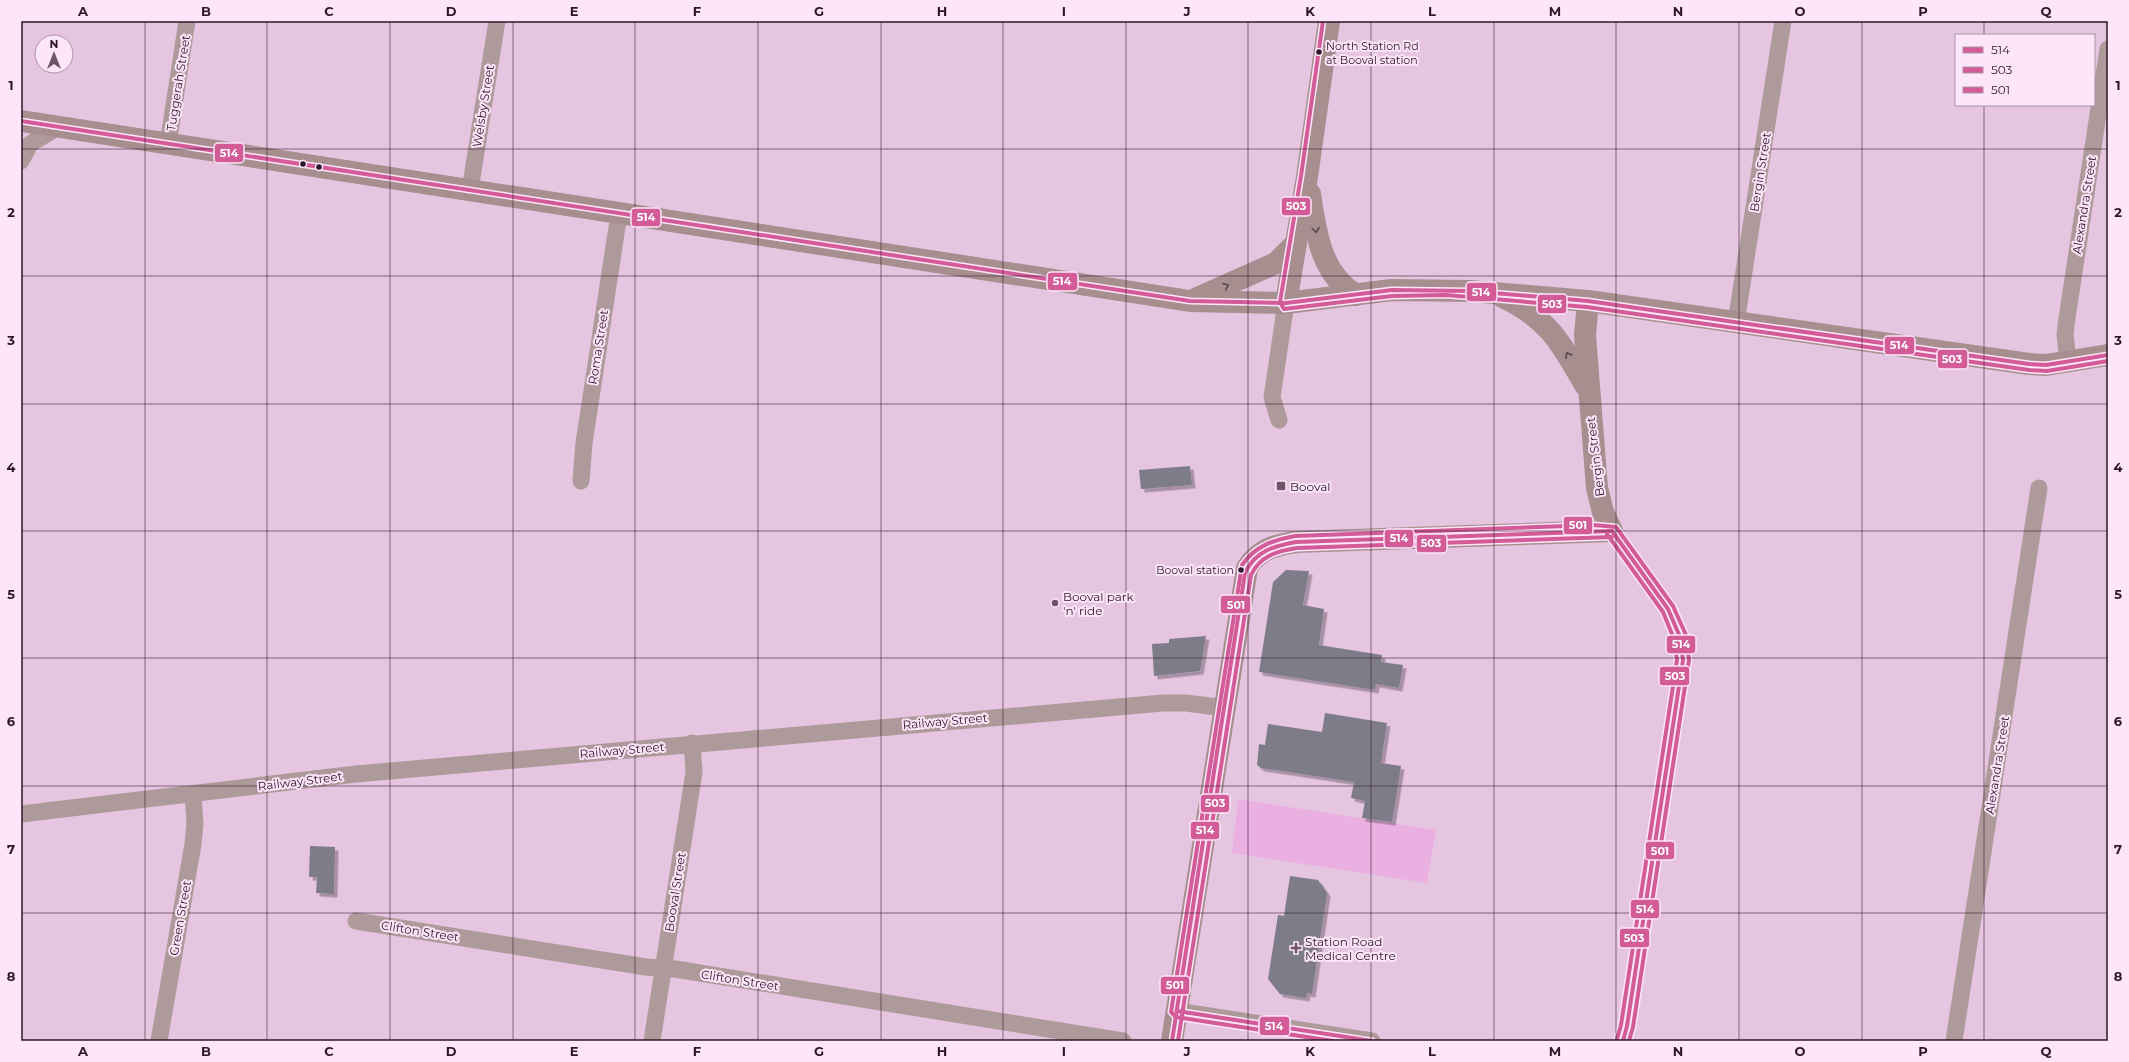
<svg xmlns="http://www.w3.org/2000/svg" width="2129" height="1062" viewBox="0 0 2129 1062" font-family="Montserrat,sans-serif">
	<defs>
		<filter id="shadow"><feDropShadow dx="3.5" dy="3.5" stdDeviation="0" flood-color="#0004"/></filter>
	</defs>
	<rect width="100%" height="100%" fill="#e5c5e0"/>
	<!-- green -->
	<polygon fill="#eab0e1" points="1238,799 1436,830 1427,883 1232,853"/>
	<!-- building -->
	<g fill="#7f7b89" filter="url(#shadow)">
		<polygon points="1190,466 1192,485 1141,489 1139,470"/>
		<polygon points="1286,570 1309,571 1303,605 1324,609 1319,645 1382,655 1381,662 1403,665 1399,688 1376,684 1375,690 1259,672 1273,582"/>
		<polygon points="1206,636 1200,671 1154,676 1152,644 1169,643 1169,639"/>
		<polygon points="1325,713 1387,723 1381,763 1401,766 1392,822 1362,818 1365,801 1351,798 1354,782 1261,768 1257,765 1259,744 1265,745 1268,724 1322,732"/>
		<polygon points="310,846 335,847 334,894 316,893 317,877 309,877"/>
		<polygon points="1290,876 1318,880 1327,893 1312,994 1307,993 1306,998 1280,994 1268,979 1278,915 1284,916"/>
	</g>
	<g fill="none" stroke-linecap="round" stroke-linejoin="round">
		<!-- street -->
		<g stroke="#af9a9b" stroke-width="17">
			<polyline points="168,144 187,21"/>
			<polyline points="21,161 30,144 58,127"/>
			<polyline points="470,190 497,21"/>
			<polyline points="1736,323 1783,21"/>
			<polyline points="2068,362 2065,334 2067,318 2108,49"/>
			<polyline points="1279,420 1272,397 1286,303"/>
			<polyline points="581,481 584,443 619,214"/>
			<polyline points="1612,531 1668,609 1680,637 1683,660 1627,1026 1623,1041"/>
			<polyline points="21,814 356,774 1163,703 1186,703 1225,708"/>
			<polyline points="356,921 646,967 675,969 1123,1041"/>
			<polyline points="1177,1011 1372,1041"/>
			<polyline points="159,1041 193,844 195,823 193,794"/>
			<polyline points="652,1041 694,772 692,743"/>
			<polyline points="1954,1041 2039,488"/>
		</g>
		<!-- secondary -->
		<g stroke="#a78f90" stroke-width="22">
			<polyline points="21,121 1190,301 1286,303 1392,290 1470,291 1588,301 2029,364 2046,365 2108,355"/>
			<path d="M1310,194C1316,232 1320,273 1356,295"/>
			<path d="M1503,297C1549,319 1561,343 1585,385"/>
			<polyline points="1195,299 1276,263 1296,243"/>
			<polyline points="1286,303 1307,177 1329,21"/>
			<path d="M1172,1041L1247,568C1259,549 1275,545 1296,542L1612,531L1603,512L1597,488L1585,335L1588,301"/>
		</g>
		<defs>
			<g id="bus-1">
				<polyline points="21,121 1190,301 1286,303 1392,290 1470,291 1588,301 2029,364 2046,365 2108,355"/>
				<polyline points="1612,531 1668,609 1680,637 1683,660 1627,1026 1623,1041"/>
				<polyline points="1177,1011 1372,1041"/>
				<path d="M1172,1041L1245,573C1255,551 1274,546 1296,542L1612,531"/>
			</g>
			<g id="bus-2">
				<polyline points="1323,21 1301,176 1280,302 1284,309 1392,296 1446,295 1587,307 2029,370 2047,371 2108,361"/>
				<polyline points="1607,534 1663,612 1674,639 1677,660 1621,1025 1617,1039"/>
				<path d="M1178,1041L1251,575C1260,556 1277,551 1297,548L1612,537"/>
			</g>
			<path id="bus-3" d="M1333,1041L1176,1017L1171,1012L1242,565C1255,546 1273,540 1295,536L1594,525L1616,527L1673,606L1686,635L1689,660L1633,1027L1629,1041"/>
		</defs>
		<!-- bus-1 casing -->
		<use href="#bus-1" stroke="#fee6fa" stroke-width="7"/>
		<!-- bus-2 casing -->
		<use href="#bus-2" stroke="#fee6fa" stroke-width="7"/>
		<!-- bus-3 casing -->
		<use href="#bus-3" stroke="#fee6fa" stroke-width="7"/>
		<!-- bus-1 -->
		<use href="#bus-1" stroke="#d25b98" stroke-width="4"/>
		<!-- bus-2 -->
		<use href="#bus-2" stroke="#d25b98" stroke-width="4"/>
		<!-- bus-3 -->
		<use href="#bus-3" stroke="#d25b98" stroke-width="4"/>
	</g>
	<!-- one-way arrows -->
	<defs><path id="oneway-chevron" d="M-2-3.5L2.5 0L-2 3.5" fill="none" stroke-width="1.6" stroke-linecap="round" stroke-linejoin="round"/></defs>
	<g stroke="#5d4752">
		<use href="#oneway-chevron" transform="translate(1316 230) rotate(80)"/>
		<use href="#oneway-chevron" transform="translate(1226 286) rotate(-23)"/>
		<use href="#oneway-chevron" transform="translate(1568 355) rotate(-120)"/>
	</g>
	<!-- grid -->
	<path fill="none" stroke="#2c1729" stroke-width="1" stroke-opacity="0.55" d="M145,21V1041M267,21V1041M390,21V1041M513,21V1041M635,21V1041M758,21V1041M881,21V1041M1003,21V1041M1126,21V1041M1248,21V1041M1371,21V1041M1494,21V1041M1616,21V1041M1739,21V1041M1862,21V1041M1984,21V35M1984,105V1041M21,149H2108M21,276H2108M21,404H2108M21,531H2108M21,658H2108M21,786H2108M21,913H2108"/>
	<!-- markers -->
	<g fill="#2c1729" stroke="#fee6fa" stroke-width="1.5">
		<circle cx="1319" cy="52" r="3.5"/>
		<circle cx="303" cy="164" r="3.5"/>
		<circle cx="319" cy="167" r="3.5"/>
		<circle cx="1241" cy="570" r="3.5"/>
	</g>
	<g fill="#6d5469" stroke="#fee6fa" stroke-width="1.5">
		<rect x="1276" y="481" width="10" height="10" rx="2"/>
		<circle cx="1055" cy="603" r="4"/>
		<path d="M1294 942h4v4h4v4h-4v4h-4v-4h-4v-4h4z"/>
	</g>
	<g text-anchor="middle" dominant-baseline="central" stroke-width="4" stroke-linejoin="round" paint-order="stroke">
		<!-- bus labels -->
		<g font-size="11" fill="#2c1729" stroke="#fee6fa" text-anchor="start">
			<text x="1326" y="46">North Station Rd<tspan x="1326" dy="14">at Booval station</tspan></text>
			<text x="1234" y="570" text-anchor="end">Booval station</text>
		</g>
		<!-- street labels -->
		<g font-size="12" fill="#2c1729" stroke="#fee6fa">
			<text transform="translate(178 83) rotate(-81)">Tuggerah Street</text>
			<text transform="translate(483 106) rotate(-81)">Welsby Street</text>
			<text transform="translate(1760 172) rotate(-81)">Bergin Street</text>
			<text transform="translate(2084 205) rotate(-81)">Alexandra Street</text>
			<text transform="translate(598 347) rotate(-81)">Roma Street</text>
			<text transform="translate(1595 457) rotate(-97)">Bergin Street</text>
			<text transform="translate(945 721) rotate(-5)">Railway Street</text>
			<text transform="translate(622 750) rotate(-5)">Railway Street</text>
			<text transform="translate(1997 765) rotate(-81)">Alexandra Street</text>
			<text transform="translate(300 781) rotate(-7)">Railway Street</text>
			<text transform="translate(675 892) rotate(-81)">Booval Street</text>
			<text transform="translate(180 918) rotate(-80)">Green Street</text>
			<text transform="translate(420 931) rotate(9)">Clifton Street</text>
			<text transform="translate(740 980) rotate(9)">Clifton Street</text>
		</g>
		<!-- poi labels -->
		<g font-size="12" fill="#2c1729" stroke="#fee6fa" text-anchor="start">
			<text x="1290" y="486">Booval</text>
			<text x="1063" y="596">Booval park<tspan x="1063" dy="14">'n' ride</tspan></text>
			<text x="1305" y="941">Station Road<tspan x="1305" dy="14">Medical Centre</tspan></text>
		</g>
	</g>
	<g stroke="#fee6fa" stroke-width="1.5">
		<rect x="214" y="143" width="30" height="20" rx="4" fill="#d25b98"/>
		<rect x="1281" y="197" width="30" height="19" rx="4" fill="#d25b98"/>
		<rect x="631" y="208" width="30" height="19" rx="4" fill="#d25b98"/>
		<rect x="1047" y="272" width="31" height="19" rx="4" fill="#d25b98"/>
		<rect x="1466" y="282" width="31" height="20" rx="4" fill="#d25b98"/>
		<rect x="1537" y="294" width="30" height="20" rx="4" fill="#d25b98"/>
		<rect x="1884" y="336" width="31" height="19" rx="4" fill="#d25b98"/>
		<rect x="1937" y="349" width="31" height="20" rx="4" fill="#d25b98"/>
		<rect x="1563" y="516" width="30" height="19" rx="4" fill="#d25b98"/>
		<rect x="1384" y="529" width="30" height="19" rx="4" fill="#d25b98"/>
		<rect x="1416" y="534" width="31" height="19" rx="4" fill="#d25b98"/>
		<rect x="1220" y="595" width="31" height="19" rx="4" fill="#d25b98"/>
		<rect x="1666" y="635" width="30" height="19" rx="4" fill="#d25b98"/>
		<rect x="1659" y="666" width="31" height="20" rx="4" fill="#d25b98"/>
		<rect x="1200" y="794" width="30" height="19" rx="4" fill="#d25b98"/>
		<rect x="1190" y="821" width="30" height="19" rx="4" fill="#d25b98"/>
		<rect x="1645" y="841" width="30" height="19" rx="4" fill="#d25b98"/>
		<rect x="1630" y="899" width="30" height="20" rx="4" fill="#d25b98"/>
		<rect x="1619" y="928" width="31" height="20" rx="4" fill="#d25b98"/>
		<rect x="1160" y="976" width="30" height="19" rx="4" fill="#d25b98"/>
		<rect x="1259" y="1016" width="31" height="20" rx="4" fill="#d25b98"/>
	</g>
	<g font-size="11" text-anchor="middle" font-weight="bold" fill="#fff">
		<text x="229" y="157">514</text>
		<text x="1296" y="210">503</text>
		<text x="646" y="221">514</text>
		<text x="1062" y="285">514</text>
		<text x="1481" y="296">514</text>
		<text x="1552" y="308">503</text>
		<text x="1899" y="349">514</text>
		<text x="1952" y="363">503</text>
		<text x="1578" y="529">501</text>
		<text x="1399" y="542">514</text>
		<text x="1431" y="547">503</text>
		<text x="1236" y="609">501</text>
		<text x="1681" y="648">514</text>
		<text x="1675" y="680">503</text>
		<text x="1215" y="807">503</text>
		<text x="1205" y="834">514</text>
		<text x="1660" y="855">501</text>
		<text x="1645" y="913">514</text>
		<text x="1634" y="942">503</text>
		<text x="1175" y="989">501</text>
		<text x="1274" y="1030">514</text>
	</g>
	<!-- border -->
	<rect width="2129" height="1062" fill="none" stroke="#fee6fa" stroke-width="44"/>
	<!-- legend -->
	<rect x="1955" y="34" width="140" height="72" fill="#fee6fa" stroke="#aa93a6"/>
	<rect x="1963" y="47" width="20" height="6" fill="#d25b98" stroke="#aa93a6"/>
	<text x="1991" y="54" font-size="12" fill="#2c1729">514</text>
	<rect x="1963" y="67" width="20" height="6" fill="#d25b98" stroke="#aa93a6"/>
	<text x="1991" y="74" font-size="12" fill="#2c1729">503</text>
	<rect x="1963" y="87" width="20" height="6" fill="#d25b98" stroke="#aa93a6"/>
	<text x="1991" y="94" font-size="12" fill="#2c1729">501</text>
	<!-- north arrow -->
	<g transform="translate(54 54)"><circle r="19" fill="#fee6fa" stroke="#aa93a6"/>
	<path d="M0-3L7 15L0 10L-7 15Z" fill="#6d5469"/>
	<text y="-6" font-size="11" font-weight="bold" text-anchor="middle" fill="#2c1729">N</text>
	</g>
	<rect x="22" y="22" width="2085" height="1018" fill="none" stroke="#2c1729" stroke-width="1.5"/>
	<g font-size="13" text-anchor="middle" font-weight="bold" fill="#2c1729">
		<text x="83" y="16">A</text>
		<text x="206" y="16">B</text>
		<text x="329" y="16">C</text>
		<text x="451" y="16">D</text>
		<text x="574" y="16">E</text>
		<text x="697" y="16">F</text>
		<text x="819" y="16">G</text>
		<text x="942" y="16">H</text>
		<text x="1064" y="16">I</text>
		<text x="1187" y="16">J</text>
		<text x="1310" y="16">K</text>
		<text x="1432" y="16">L</text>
		<text x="1555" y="16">M</text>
		<text x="1678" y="16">N</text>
		<text x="1800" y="16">O</text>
		<text x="1923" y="16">P</text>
		<text x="2046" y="16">Q</text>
		<text x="11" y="90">1</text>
		<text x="2118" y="90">1</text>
		<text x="11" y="217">2</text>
		<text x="2118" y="217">2</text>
		<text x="11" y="345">3</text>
		<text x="2118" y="345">3</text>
		<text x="11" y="472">4</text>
		<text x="2118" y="472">4</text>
		<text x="11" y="599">5</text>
		<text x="2118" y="599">5</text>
		<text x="11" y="726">6</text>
		<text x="2118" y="726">6</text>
		<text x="11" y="854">7</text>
		<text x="2118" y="854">7</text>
		<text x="11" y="981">8</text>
		<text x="2118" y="981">8</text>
		<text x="83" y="1056">A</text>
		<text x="206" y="1056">B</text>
		<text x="329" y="1056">C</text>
		<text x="451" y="1056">D</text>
		<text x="574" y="1056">E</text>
		<text x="697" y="1056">F</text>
		<text x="819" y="1056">G</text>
		<text x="942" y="1056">H</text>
		<text x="1064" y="1056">I</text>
		<text x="1187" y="1056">J</text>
		<text x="1310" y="1056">K</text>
		<text x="1432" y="1056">L</text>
		<text x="1555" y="1056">M</text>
		<text x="1678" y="1056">N</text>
		<text x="1800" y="1056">O</text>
		<text x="1923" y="1056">P</text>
		<text x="2046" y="1056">Q</text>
	</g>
</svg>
